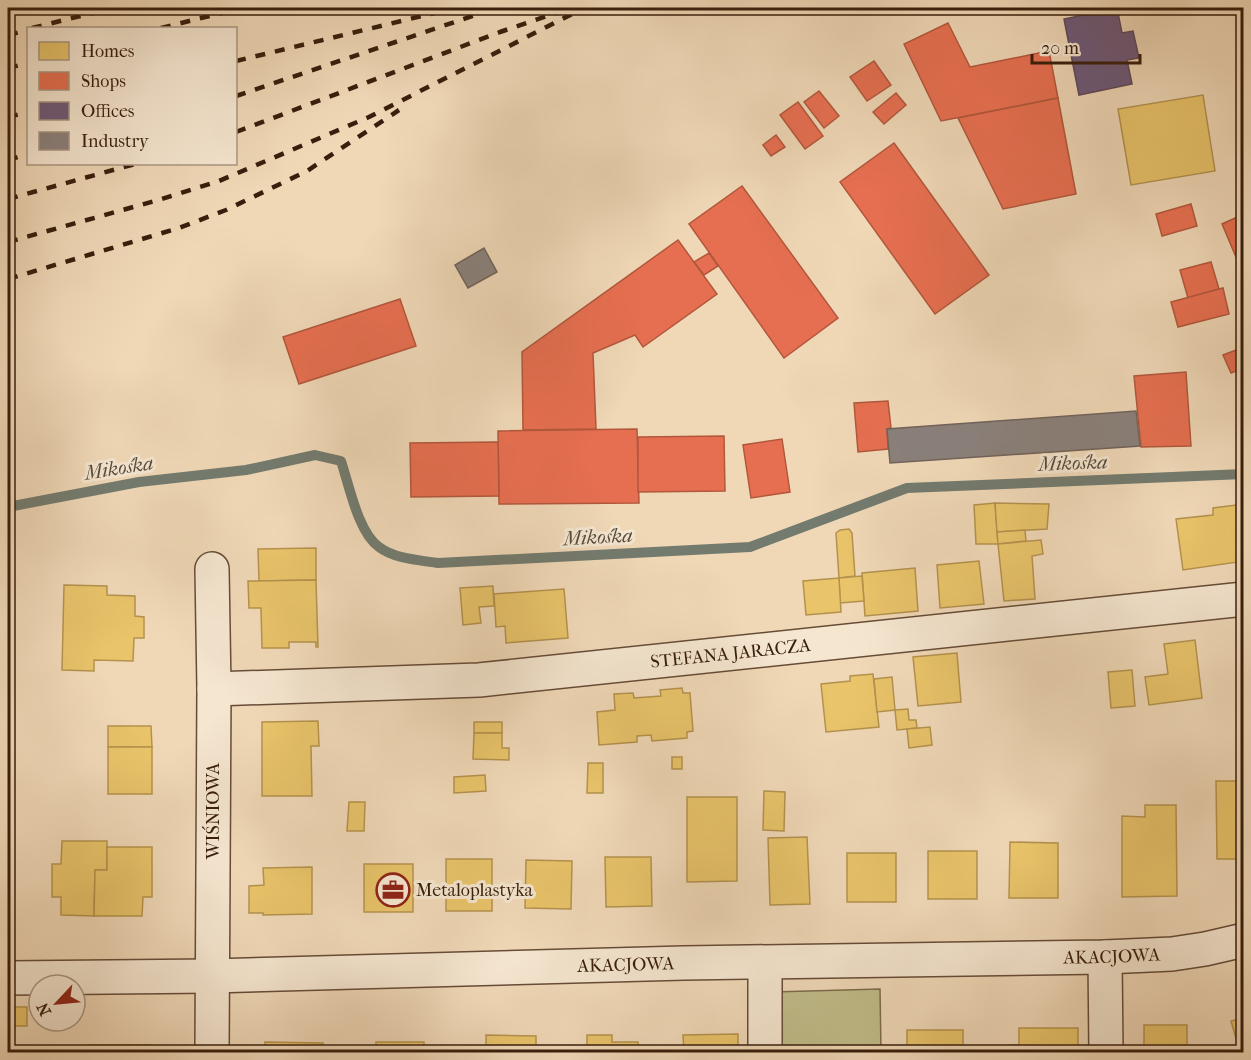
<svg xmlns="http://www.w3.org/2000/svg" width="1251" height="1060" viewBox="0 0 1251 1060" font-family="'IM FELL French Canon',serif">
	<rect width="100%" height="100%" fill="#f0d8b7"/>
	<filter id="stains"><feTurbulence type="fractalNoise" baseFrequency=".00333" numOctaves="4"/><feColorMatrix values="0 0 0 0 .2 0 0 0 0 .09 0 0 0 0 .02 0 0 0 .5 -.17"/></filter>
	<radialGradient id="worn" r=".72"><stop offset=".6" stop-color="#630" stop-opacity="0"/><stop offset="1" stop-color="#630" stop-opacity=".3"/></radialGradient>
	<!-- green -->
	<polygon fill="#c0bc8a" stroke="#7c6d4b" stroke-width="1.5" points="880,989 881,1052 774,1052 773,992"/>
	<!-- homes -->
	<g fill="#e9c46a" stroke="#b4924e" stroke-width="1.5">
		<polygon points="1203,95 1215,171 1131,185 1118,109"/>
		<polygon points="995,503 998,544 976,544 974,505"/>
		<polygon points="995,503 1049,504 1047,529 997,532"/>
		<polygon points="1244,504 1244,564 1237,565 1237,562 1183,570 1176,519 1213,515 1213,508"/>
		<polygon points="849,529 852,533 855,576 839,578 836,533 840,530"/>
		<polygon points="1025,530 1026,541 998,544 997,532"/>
		<polygon points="1041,540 1043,554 1032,556 1035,599 1004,601 998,544"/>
		<polygon points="316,548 316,580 259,581 258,549"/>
		<polygon points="979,561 984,604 940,608 937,565"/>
		<polygon points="915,568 918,611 865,616 862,573"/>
		<polygon points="862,576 864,601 840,603 839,578"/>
		<polygon points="839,578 841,612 806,615 803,581"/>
		<polygon points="316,580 318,647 316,647 316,642 289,642 289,648 262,648 261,608 249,608 248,581"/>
		<polygon points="64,585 107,586 107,595 135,596 135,616 144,617 144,638 134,638 133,661 94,660 94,671 62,670"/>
		<polygon points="493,586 494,606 479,607 481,623 463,625 460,588"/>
		<polygon points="564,589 568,638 506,643 505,626 496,627 494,594"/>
		<polygon points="1195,640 1202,698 1149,705 1145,677 1168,674 1164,644"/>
		<polygon points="957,653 961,702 918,706 913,657"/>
		<polygon points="1132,670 1135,706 1111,708 1108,672"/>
		<polygon points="873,674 879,727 826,732 821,684 850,681 850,676"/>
		<polygon points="892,677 895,710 877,712 874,679"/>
		<polygon points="682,688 683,693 690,693 693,731 687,732 687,738 652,741 651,735 637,736 637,742 599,745 597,712 615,710 614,694 633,693 634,698 661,696 660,690"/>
		<polygon points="908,709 909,720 916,720 917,728 897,730 895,710"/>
		<polygon points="318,721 319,746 311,746 312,796 262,796 262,722"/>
		<rect x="474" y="722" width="28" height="11"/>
		<polygon points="108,726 151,726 152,747 108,747"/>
		<polygon points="930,727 932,745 909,748 907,729"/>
		<polygon points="474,733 502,733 502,748 509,748 509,760 473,759"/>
		<rect x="108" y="747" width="44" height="47"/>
		<rect x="672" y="757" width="10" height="12"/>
		<polygon points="588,763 603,763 603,793 587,793"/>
		<polygon points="485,775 486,791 454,793 454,777"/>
		<polygon points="1216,781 1244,781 1244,859 1217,859"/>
		<polygon points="764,791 785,792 784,831 763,830"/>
		<polygon points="687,797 737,797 737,881 687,882"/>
		<polygon points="349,802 365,802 364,831 347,831"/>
		<polygon points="1145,805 1176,805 1177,896 1122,897 1122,816 1145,817"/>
		<polygon points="807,837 810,904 770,905 768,838"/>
		<polygon points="62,841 107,841 107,870 95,870 94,916 61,915 61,897 52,897 52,864 61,864"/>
		<polygon points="1010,842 1058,843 1058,898 1009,898"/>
		<polygon points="107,847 152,847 152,897 143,897 142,916 94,916 95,870 107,870"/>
		<rect x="928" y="851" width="49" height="48"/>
		<rect x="847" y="853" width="49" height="49"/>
		<rect x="8" y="855" width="3" height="70"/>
		<polygon points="605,857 651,857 652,906 606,907"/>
		<rect x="446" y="859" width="46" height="52"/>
		<polygon points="526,860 572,861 571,909 525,908"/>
		<rect x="364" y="864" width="49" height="48"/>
		<polygon points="312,867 312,914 263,915 263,913 249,913 249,886 264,885 263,868"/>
		<rect x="8" y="1007" width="19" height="19"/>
		<polygon points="1244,1018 1244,1052 1240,1052 1231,1021"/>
		<rect x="1144" y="1025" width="43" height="27"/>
		<polygon points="1019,1028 1078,1028 1078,1052 1010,1052 1010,1045 1019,1045"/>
		<rect x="907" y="1030" width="56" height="22"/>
		<polygon points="738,1034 738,1052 684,1052 683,1035"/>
		<polygon points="486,1035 536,1036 536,1052 486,1052"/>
		<polygon points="587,1035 612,1035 612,1042 638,1042 638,1052 587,1052"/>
		<polygon points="265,1042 323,1043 322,1052 265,1052"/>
		<rect x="376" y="1042" width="48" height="10"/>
		<rect x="88" y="1045" width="62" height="7"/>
	</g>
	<!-- shops -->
	<g fill="#e76f51" stroke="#b2573c" stroke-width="1.5">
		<polygon points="948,23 970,67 1049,51 1058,98 941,121 904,44"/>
		<polygon points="874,61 891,85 867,101 850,77"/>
		<polygon points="819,91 839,116 824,128 804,102"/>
		<polygon points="896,93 906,105 884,124 873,112"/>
		<polygon points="1058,98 1076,194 1003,209 958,118"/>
		<polygon points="798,102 823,136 805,149 780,115"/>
		<polygon points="776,135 785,147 771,156 763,145"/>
		<polygon points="894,143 989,275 935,314 840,182"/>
		<polygon points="742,186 838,318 784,358 689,224"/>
		<polygon points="1191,204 1197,226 1162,236 1156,214"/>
		<polygon points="1244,214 1244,276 1222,224"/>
		<polygon points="678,240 717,294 643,347 635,335 593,353 596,429 523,430 522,352"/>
		<polygon points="709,253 718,266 704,275 694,262"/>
		<polygon points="1211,262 1219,289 1188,298 1180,270"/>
		<polygon points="1223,288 1229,314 1178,327 1171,302"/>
		<polygon points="400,299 416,346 299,384 283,337"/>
		<polygon points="1244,347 1244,368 1231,373 1223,355"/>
		<polygon points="1186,372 1191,446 1141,447 1134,376"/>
		<polygon points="888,401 891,428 887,429 888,449 858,452 854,403"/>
		<polygon points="637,429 639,503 499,504 498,431"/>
		<polygon points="724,436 725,491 638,492 638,437"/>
		<polygon points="782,439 790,492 751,498 743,445"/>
		<polygon points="498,442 499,496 411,497 410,443"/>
	</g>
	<!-- offices -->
	<polygon fill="#6d597a" stroke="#5d4759" stroke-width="1.5" points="1117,8 1122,33 1133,31 1139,58 1127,60 1132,84 1079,95 1064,19"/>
	<!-- industry -->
	<g fill="#8a817c" stroke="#71635a" stroke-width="1.5">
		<polygon points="484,248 497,272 468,288 455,265"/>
		<polygon points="1136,411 1140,446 890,463 887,429"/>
	</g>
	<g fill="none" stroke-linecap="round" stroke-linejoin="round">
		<!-- stream -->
		<path stroke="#737b6f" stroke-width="10" d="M8,507L139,482L246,470L315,455L341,461C349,485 358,532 379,547C395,559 418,560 438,563L750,547L907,488L1244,474"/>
		<defs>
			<g id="minor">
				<polyline points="212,569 214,689 212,1052"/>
				<path id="s1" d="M214,689L479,680L1244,599"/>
				<polyline points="1105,957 1106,1052"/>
				<polyline points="765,963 765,1052"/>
				<path id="s2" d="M8,978L212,976L684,963L1105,957L1172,954L1205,949L1244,940"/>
			</g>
		</defs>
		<!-- minor casing -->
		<use href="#minor" stroke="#664c37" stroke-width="36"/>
		<!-- minor -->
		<use href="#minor" stroke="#f5e6d0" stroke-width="33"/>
		<!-- rail -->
		<g stroke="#381e0c" stroke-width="4.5" stroke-dasharray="10 10" stroke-linecap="butt">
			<polyline points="32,28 113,8"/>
			<polyline points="161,28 242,8"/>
			<polyline points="8,35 28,30"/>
			<polyline points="236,61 455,8"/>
			<polyline points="8,68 28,63"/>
			<polyline points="236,96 496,8"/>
			<polyline points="8,117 28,112"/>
			<polyline points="236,132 500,32 567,9"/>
			<polyline points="8,160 28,154"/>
			<polyline points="8,199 135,164"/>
			<polyline points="8,242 162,199 219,181 369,117 584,8"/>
			<polyline points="8,279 179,228 226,210 307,171 399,110"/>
		</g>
	</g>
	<!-- icons -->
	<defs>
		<symbol id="office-ring" viewBox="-11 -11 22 22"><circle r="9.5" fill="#f5e6d0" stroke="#8f2418" stroke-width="1.5"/><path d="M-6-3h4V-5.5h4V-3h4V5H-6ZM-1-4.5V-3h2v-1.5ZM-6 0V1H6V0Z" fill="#8f2418"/></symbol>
	</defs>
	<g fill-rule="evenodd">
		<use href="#office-ring" x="374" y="871" width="38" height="38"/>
	</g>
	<g text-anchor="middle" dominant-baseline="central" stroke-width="6" stroke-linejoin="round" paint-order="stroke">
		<!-- street labels -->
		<g font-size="18" fill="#381e0c" stroke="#f5e6d0">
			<text stroke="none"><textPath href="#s1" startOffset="518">STEFANA JARACZA</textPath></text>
			<text transform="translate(213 811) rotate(-90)">WIŚNIOWA</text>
			<text stroke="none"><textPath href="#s2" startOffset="1104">AKACJOWA</textPath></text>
			<text stroke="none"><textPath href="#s2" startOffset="618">AKACJOWA</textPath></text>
		</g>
		<!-- poi labels -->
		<g font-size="18" fill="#381e0c" stroke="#f5e6d0" text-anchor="start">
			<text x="416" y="890">Metaloplastyka</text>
		</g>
		<!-- water labels -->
		<g font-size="20" font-style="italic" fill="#554c3e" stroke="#f5e6d0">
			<text transform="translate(1073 463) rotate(-2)">Mikośka</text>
			<text transform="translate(119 468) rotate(-9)">Mikośka</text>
			<text transform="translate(598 537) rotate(-3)">Mikośka</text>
		</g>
	</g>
	<!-- margin -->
	<rect width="1251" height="1060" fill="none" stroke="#f0d8b7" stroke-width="30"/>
	<rect x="9" y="9" width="1233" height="1042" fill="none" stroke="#381e0c" stroke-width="3"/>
	<rect x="15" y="15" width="1221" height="1030" fill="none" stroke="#381e0c" stroke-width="1.5"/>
	<!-- legend -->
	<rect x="27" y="27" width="210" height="138" fill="#f5e6d0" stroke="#a99682" stroke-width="1.5"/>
	<rect x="39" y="42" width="30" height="18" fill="#e9c46a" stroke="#a99682" stroke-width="1.5"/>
	<text x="81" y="57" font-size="18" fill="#381e0c">Homes</text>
	<rect x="39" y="72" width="30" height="18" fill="#e76f51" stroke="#a99682" stroke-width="1.5"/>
	<text x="81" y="87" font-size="18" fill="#381e0c">Shops</text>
	<rect x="39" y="102" width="30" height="18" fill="#6d597a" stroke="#a99682" stroke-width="1.5"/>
	<text x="81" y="117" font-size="18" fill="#381e0c">Offices</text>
	<rect x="39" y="132" width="30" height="18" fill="#8a817c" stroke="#a99682" stroke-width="1.5"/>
	<text x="81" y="147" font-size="18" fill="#381e0c">Industry</text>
	<!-- north arrow -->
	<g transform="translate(57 1003) rotate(244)"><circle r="28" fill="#f5e6d0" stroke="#a99682" stroke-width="1.5"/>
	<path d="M0-4.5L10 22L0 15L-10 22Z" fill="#8f2418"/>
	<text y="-9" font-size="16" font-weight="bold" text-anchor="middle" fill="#381e0c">N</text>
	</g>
	<!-- scale -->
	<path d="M1032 54v9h108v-9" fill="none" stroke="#381e0c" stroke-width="3"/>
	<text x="1041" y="54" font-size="18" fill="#381e0c" stroke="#f5e6d0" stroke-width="4.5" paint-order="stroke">20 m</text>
	<rect width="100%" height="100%" filter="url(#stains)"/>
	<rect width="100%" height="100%" fill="url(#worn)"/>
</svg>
